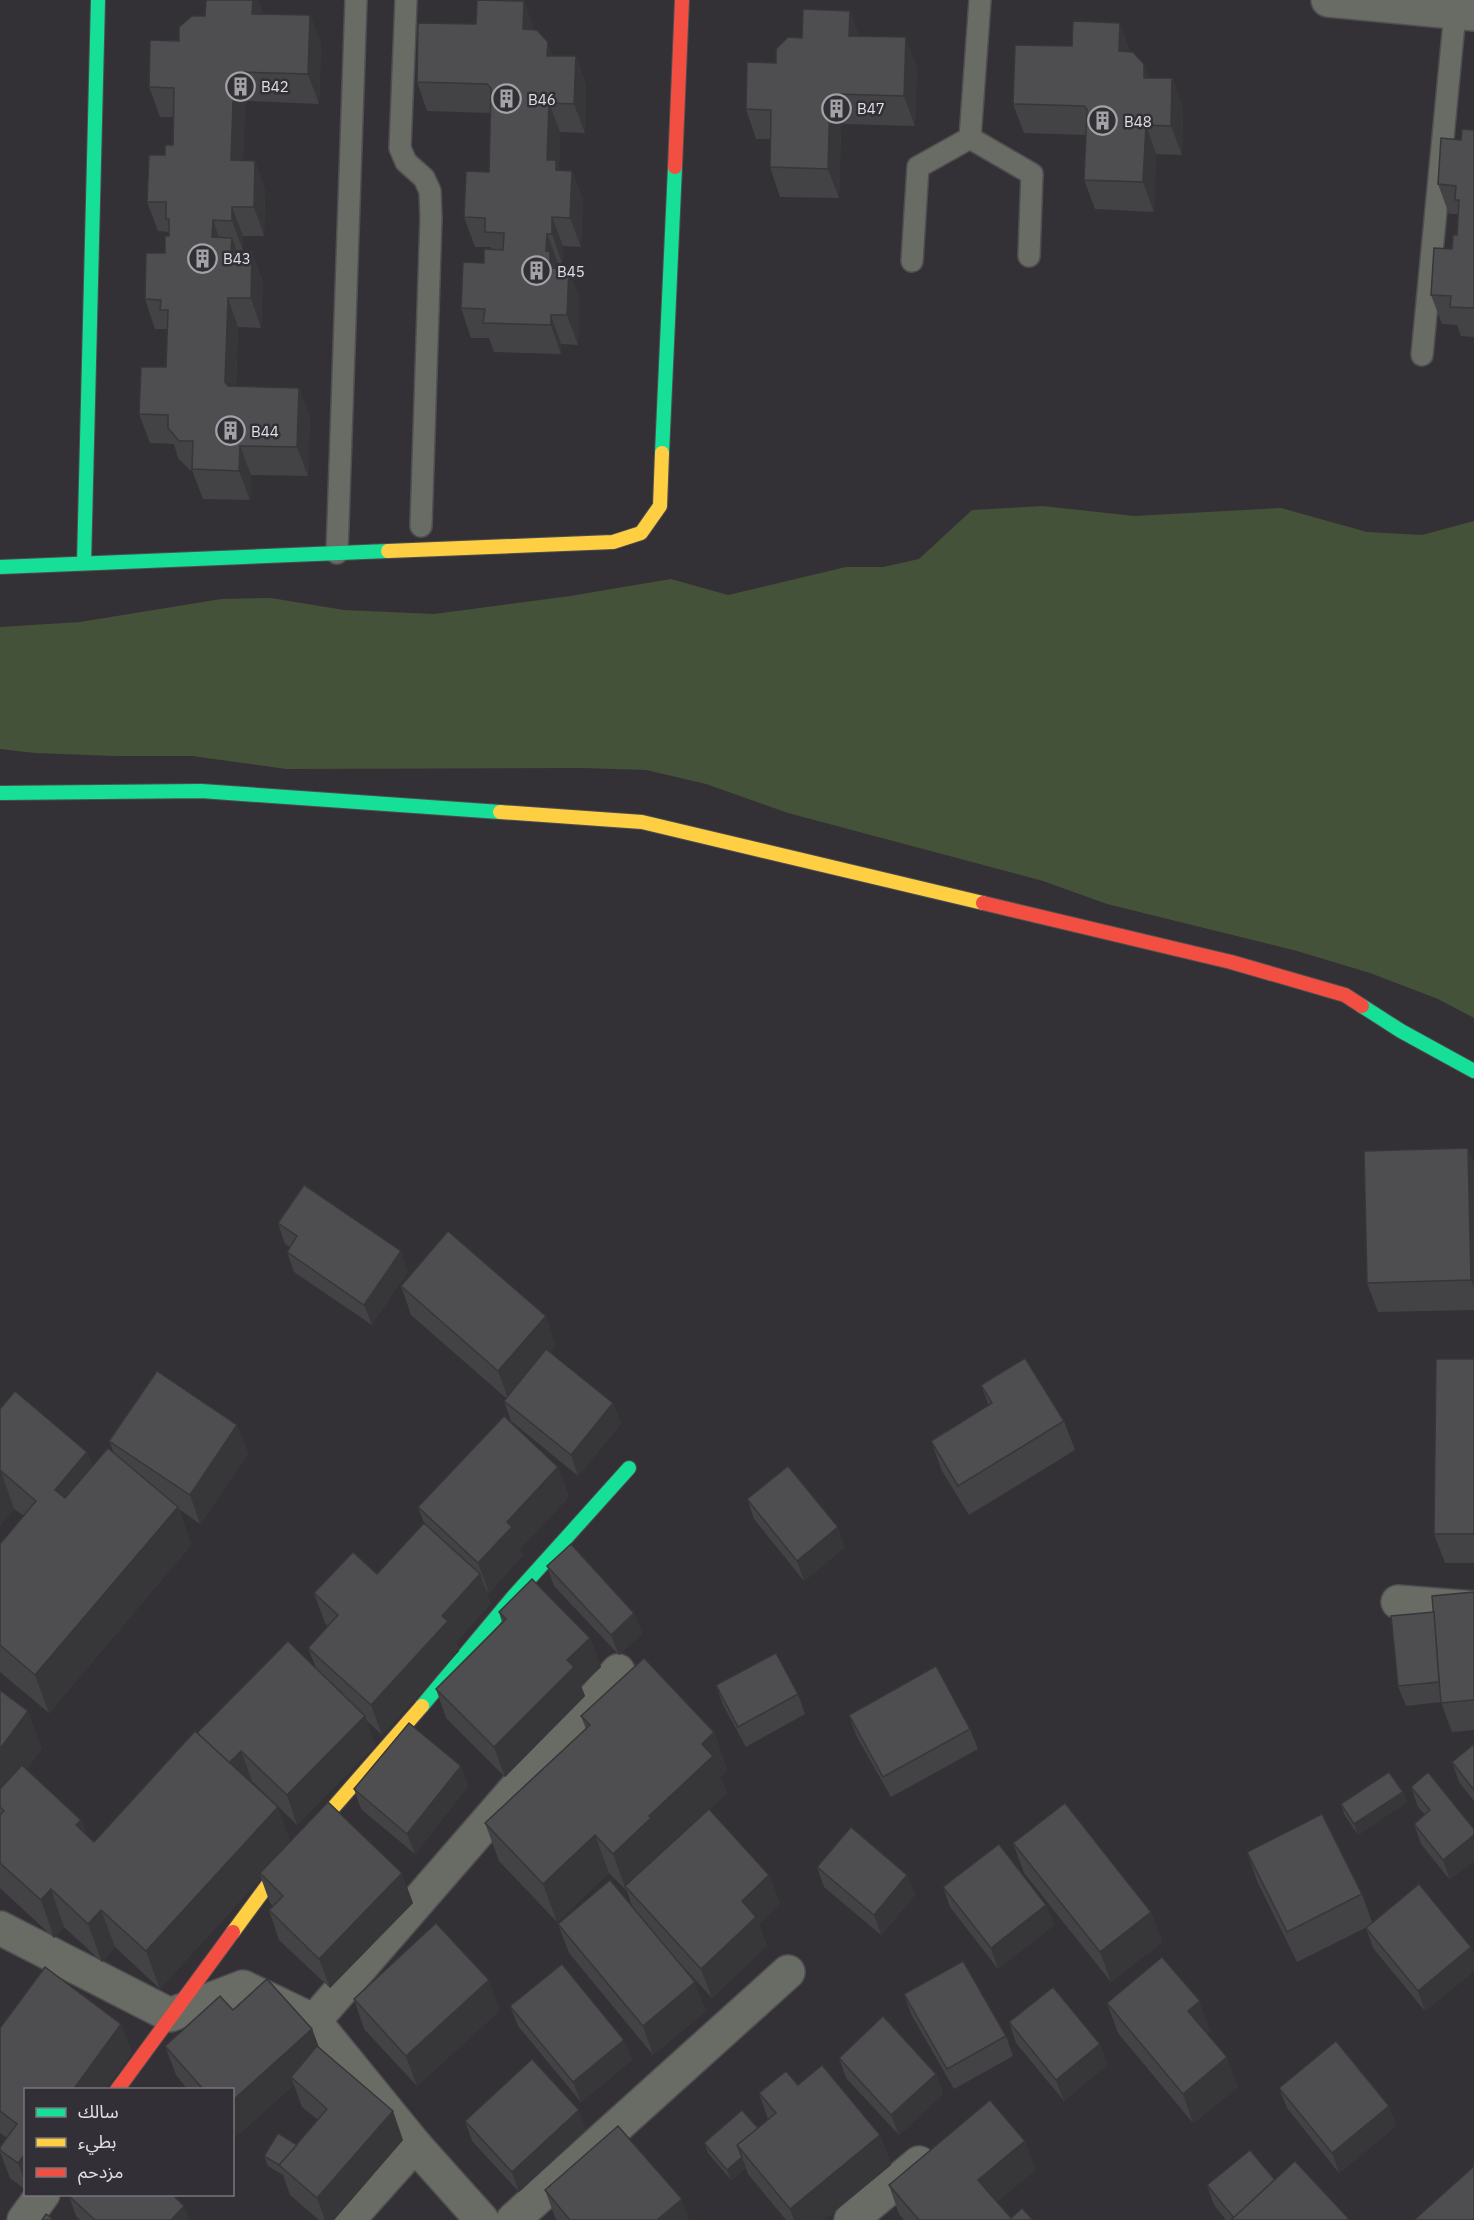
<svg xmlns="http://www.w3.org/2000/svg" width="1474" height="2220" viewBox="0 0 1474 2220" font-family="'IBM Plex Sans','Noto Sans Arabic',sans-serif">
	<rect width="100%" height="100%" fill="#333135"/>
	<!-- green -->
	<polygon fill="#445239" points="1043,506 1134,516 1281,508 1367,532 1422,535 1474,521 1474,1018 1438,999 1370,973 1297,951 1107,904 1043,881 788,813 706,784 646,770 583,768 286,769 192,756 114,756 35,753 0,749 0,627 80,622 221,599 271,598 344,610 434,614 570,596 671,579 728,595 846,567 883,567 919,559 972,510"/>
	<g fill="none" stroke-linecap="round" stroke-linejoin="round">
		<defs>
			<g id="lane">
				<polyline points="406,0 400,148 406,162 424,178 430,191 431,218 421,526"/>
				<polyline points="970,138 980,0"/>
				<polyline points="912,261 918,167 970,138 1032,174 1029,256"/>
				<polyline points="1422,355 1455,13"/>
				<polyline points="337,553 356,0"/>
			</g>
			<g id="street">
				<polyline points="1328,0 1474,14"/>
				<polyline points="1398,1602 1474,1608"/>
				<polyline points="0,1928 170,2015 243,1987 314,2021 415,2145 482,2220"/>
				<polyline points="314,2021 618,1671"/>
				<polyline points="24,2220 43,2194"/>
				<polyline points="348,2220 415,2145"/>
				<polyline points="513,2220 788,1972"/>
				<polyline points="851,2220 919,2163"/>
			</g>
			<g id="fast">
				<polyline points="662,453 675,167"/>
				<polyline points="84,563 98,0"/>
				<polyline points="0,567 388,551"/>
				<polyline points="0,793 201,791 500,812"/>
				<polyline points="1362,1006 1401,1031 1474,1071"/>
				<polyline points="422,1706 513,1597 629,1468"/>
			</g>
			<g id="slow">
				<polyline points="388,551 613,542 641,533 660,506 662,453"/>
				<polyline points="500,812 642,822 983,903"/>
				<polyline points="233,1932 278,1871 422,1706"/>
			</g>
			<g id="jam">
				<polyline points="675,167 682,0"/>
				<polyline points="983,903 1231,962 1345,995 1362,1006"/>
				<polyline points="117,2090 233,1932"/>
			</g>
		</defs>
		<!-- lane casing -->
		<use href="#lane" stroke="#4f4e50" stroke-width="24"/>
		<!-- street casing -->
		<use href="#street" stroke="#4f4e50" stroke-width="36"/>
		<!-- fast casing -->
		<use href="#fast" stroke="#4f4e50" stroke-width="16"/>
		<!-- slow casing -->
		<use href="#slow" stroke="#4f4e50" stroke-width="16"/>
		<!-- jam casing -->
		<use href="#jam" stroke="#4f4e50" stroke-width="16"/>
		<!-- lane -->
		<use href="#lane" stroke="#696c65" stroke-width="21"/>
		<!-- street -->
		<use href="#street" stroke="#696c65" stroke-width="33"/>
		<!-- fast -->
		<use href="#fast" stroke="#16e098" stroke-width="14"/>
		<!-- slow -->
		<use href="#slow" stroke="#ffcf43" stroke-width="14"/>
		<!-- jam -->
		<use href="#jam" stroke="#f24e42" stroke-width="14"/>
	</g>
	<!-- wall -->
	<g fill="#434245">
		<polygon points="206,0 258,0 263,14 310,15 321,44 319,104 248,101 245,106 243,161 255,161 265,191 264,236 243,236 243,250 236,250 237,252 252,252 263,282 261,328 238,327 236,387 299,388 310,418 308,476 251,475 250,500 203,499 192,470 190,470 178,458 174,444 150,443 139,414 166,367 167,329 155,329 145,299 165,253 169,236 169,232 158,231 147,202 165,155 173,145 174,117 160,117 149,87 179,41 205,16"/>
		<polygon points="524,1 534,30 553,56 576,56 586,86 585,133 560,132 559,167 560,170 572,171 583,200 581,247 563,246 562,263 558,263 558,268 569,269 579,298 578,345 561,344 561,354 494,352 489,338 471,338 461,308 491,249 491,247 475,247 464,217 489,172 490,113 427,111 417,82 476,24"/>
		<polygon points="859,36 917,67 915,126 844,124 841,127 839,198 780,197 770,167 770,139 756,139 746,109 802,38"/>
		<polygon points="1131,52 1149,78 1172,78 1183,108 1182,155 1156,154 1154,212 1095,209 1084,180 1086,135 1024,133 1013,104"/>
		<polygon points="1474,130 1474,337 1461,336 1457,325 1442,324 1431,295 1457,235 1459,214 1449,214 1438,184 1461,140"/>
		<polygon points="1468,1148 1474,1165 1474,1310 1378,1312 1367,1283"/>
		<polygon points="278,1223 408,1271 372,1325 294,1272 287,1252 290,1247 285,1244"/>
		<polygon points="401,1286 556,1346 550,1353 613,1403 621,1424 578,1476 511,1421 504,1401 506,1398 411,1315"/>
		<polygon points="1474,1359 1474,1563 1445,1563 1434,1534"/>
		<polygon points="981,1385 1064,1421 1075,1450 969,1515 942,1471 931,1441 989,1406"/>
		<polygon points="0,1409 87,1452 92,1466 114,1453 109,1441 237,1425 248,1454 200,1524 179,1509 191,1545 49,1713 0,1672 0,1544 24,1516 14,1509 0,1526"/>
		<polygon points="558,1467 569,1497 520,1549 522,1556 489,1593 486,1590 491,1603 456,1642 459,1651 382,1735 366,1720 375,1745 297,1825 252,1781 250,1782 290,1841 413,1903 330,1988 279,1940 269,1910 273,1906 270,1903 261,1878 160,1989 115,1947 102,1962 64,1927 54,1938 0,1888 0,1690 42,1749 26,1770 81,1820 87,1835 94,1842 198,1734 316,1668 308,1648 328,1626 325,1623 314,1593 377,1574 424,1523 418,1507"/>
		<polygon points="747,1499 845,1547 804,1581 754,1519"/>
		<polygon points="547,1566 634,1613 642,1633 619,1655 554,1586"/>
		<polygon points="1474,1592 1474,1730 1452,1732 1441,1702 1406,1706 1398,1686 1434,1612"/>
		<polygon points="499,1612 590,1638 601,1667 581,1686 585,1696 505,1777 446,1718 436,1689 502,1622"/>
		<polygon points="716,1685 798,1694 805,1714 746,1747 723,1705"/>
		<polygon points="849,1715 970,1729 978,1749 891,1797 856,1735"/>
		<polygon points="581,1716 714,1732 727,1770 720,1777 727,1793 709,1810 769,1875 780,1904 759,1924 767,1946 712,1998 679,1962 706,2011 653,2055 569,1953 558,1924 632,1907 627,1891 609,1873 557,1922 499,1861 485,1823 586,1729"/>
		<polygon points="1474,1744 1474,1801 1459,1782 1452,1762"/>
		<polygon points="461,1766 468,1786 415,1854 361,1809 354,1789"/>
		<polygon points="1411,1787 1474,1829 1450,1880 1421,1844 1414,1824 1425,1815 1418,1807"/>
		<polygon points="1403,1792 1407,1802 1358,1835 1344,1814 1341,1804"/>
		<polygon points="1013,1843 1151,1912 1162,1942 1111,1982 1024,1873"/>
		<polygon points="1247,1852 1362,1894 1372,1922 1471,1947 1474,1955 1474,1971 1425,2011 1373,1948 1366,1928 1367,1927 1297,1962 1257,1881"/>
		<polygon points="817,1867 907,1875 915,1895 881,1935 824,1887"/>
		<polygon points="943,1887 1046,1905 1054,1925 998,1969 950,1907"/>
		<polygon points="904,1994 1006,2036 1013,2056 954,2089 911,2014"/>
		<polygon points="354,1999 500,2010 417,2086 364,2029"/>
		<polygon points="1107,2003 1210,2031 1207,2033 1238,2087 1193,2123 1118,2033"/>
		<polygon points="510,2006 624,2040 632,2060 581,2102 518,2026"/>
		<polygon points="233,2010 312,2029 319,2047 403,2140 334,2220 319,2220 290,2195 283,2175 268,2166 264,2156 297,2145 318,2120 302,2107 294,2085 233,2139 232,2090 188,2090 176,2075 165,2046"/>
		<polygon points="1009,2022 1100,2044 1107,2065 1064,2101 1016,2043"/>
		<polygon points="121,2024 132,2054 26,2090 26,2190 10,2178 0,2152 0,2147 7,2138 0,2133 0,2028"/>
		<polygon points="839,2058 936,2074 943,2094 899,2135 846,2078"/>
		<polygon points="798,2085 880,2135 891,2165 824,2220 786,2220 748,2174 746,2168 731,2180 708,2153 704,2143 758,2128 768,2119 759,2093"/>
		<polygon points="1279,2088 1389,2106 1396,2126 1339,2173 1287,2108"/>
		<polygon points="465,2121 586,2130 519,2192 472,2141"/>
		<polygon points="1025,2141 1035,2170 997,2202 1011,2218 1033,2220 904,2220 899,2214 889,2185"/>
		<polygon points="1275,2180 1350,2220 1226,2220 1214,2205 1207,2185"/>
		<polygon points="545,2190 689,2220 556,2220"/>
		<polygon points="69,2196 184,2206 189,2220 80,2220 76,2216"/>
	</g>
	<!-- shaded-wall -->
	<g fill="#373638">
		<polygon points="253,0 258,0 264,18 252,14"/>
		<polygon points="524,1 534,30 523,29"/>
		<polygon points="850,11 861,40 849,36"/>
		<polygon points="310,15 321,44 319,104 308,74"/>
		<polygon points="1120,23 1131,52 1119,51"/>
		<polygon points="906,37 917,67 915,126 904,96"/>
		<polygon points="548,42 558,71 547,56"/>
		<polygon points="576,56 586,86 585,133 574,104"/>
		<polygon points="1144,64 1155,93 1144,78"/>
		<polygon points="238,72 248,101 245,106 242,190 231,160 234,76"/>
		<polygon points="1172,78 1183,108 1182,155 1171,126"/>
		<polygon points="834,94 844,124 841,127 839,198 828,169 830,98"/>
		<polygon points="549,103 560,132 559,167 567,190 547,160"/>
		<polygon points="1146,125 1156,154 1154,212 1143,182"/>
		<polygon points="255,161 265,191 264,236 254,207"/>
		<polygon points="572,171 583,200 581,247 570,218"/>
		<polygon points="232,207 243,236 243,250 232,221"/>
		<polygon points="552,217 563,246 562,263 552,234"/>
		<polygon points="213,220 223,250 212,237"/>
		<polygon points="547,234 558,263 558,270 550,268 546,251"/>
		<polygon points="232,238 242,267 231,252"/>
		<polygon points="252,252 263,282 261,328 251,298"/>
		<polygon points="569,269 579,298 578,345 567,315"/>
		<polygon points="228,298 238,327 235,412 225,382"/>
		<polygon points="551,315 561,344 561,354 551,325"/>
		<polygon points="299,388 310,418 308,476 297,447"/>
		<polygon points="240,446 251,475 250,500 239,471"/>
		<polygon points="1468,1148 1474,1165 1474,1288 1471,1280"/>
		<polygon points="401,1251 408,1271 372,1325 364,1305"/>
		<polygon points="546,1316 556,1346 509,1401 498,1371"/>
		<polygon points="613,1403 621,1424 578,1476 571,1455"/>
		<polygon points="237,1425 248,1454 200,1524 190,1495"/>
		<polygon points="87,1452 101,1490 69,1528 55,1490"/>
		<polygon points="558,1467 569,1497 520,1549 522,1556 489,1593 478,1563 507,1522"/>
		<polygon points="1,1471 14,1509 0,1526 0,1472"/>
		<polygon points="178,1507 191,1545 49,1713 35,1675"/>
		<polygon points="838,1527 845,1547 804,1581 797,1561"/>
		<polygon points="480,1574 491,1603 456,1642 459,1651 382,1735 371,1705 442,1616"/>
		<polygon points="634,1613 642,1633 619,1655 611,1635"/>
		<polygon points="590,1638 601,1667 581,1686 585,1696 505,1777 494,1747 567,1660"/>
		<polygon points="28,1711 42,1749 0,1806 0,1749"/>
		<polygon points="365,1716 375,1745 297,1825 287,1795"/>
		<polygon points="714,1732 727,1770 720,1777 727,1793 663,1853 625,1887 613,1854 649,1816 702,1744"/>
		<polygon points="241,1751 252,1781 239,1793 228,1764"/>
		<polygon points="461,1766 468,1786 415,1854 407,1834"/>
		<polygon points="1403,1792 1407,1802 1358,1835 1354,1824"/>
		<polygon points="278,1807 292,1845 260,1873 261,1878 160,1989 146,1951"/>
		<polygon points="81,1820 95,1857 76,1825"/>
		<polygon points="595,1835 609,1873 557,1922 543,1884"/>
		<polygon points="1474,1835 1474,1861 1450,1880 1443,1860"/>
		<polygon points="402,1873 413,1903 330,1988 319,1959"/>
		<polygon points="769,1875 780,1904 759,1924 767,1946 712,1998 701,1969 742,1901"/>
		<polygon points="907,1875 915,1895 881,1935 874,1915"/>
		<polygon points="51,1889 64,1927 54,1938 41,1900"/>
		<polygon points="1046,1905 1054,1925 998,1969 991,1948"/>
		<polygon points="101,1910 115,1947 102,1962 88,1924"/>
		<polygon points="1151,1912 1162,1942 1111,1982 1100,1952"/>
		<polygon points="1471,1947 1474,1955 1474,1971 1425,2011 1418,1991"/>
		<polygon points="489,1980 500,2010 417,2086 406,2056"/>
		<polygon points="695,1982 706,2011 653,2055 643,2026"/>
		<polygon points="1200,2001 1210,2031 1199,2040 1188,2011"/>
		<polygon points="121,2024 132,2054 105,2090 73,2090"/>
		<polygon points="312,2029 323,2059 291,2077 294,2085 233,2139 232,2101"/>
		<polygon points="624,2040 632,2060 581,2102 573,2082"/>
		<polygon points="1100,2044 1107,2065 1064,2101 1056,2080"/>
		<polygon points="1227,2057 1238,2087 1193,2123 1183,2094"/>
		<polygon points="936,2074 943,2094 899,2135 891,2115"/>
		<polygon points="1389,2106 1396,2126 1339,2173 1332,2153"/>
		<polygon points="579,2110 586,2130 519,2192 512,2172"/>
		<polygon points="393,2111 403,2140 334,2220 325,2220 317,2198"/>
		<polygon points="880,2135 891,2165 824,2220 794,2220 790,2209"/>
		<polygon points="1025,2141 1035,2170 989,2209 978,2180"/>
		<polygon points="26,2153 26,2184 18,2163"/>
		<polygon points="742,2157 746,2168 731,2180 727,2170"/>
		<polygon points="682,2199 689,2220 657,2220"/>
		<polygon points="184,2206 189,2220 171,2220"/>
	</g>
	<!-- building -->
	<g fill="#4e4d50" stroke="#373638" stroke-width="1.5">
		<polygon points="206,0 253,0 252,14 310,15 308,74 238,72 234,76 231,160 255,161 254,207 232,207 232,221 213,220 212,237 232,238 231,252 252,252 251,298 228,298 225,382 228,386 299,388 297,447 240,446 239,471 192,469 193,441 179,441 168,428 168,415 139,414 141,367 166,367 168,310 160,310 161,300 145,299 146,253 165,253 165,236 169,236 169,219 166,219 166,202 147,202 149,155 165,155 165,145 173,145 174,88 149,87 150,40 179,41 179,27 192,16 205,16"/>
		<polygon points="477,0 524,1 523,29 537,30 548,42 547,56 576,56 574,104 549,103 547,160 556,160 556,170 572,171 570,218 552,217 552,234 547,234 546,251 550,251 550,268 569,269 567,315 551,315 551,325 483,323 485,309 461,308 463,262 484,263 484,249 503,250 504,233 485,232 485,218 464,217 466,171 489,172 491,88 487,84 417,82 418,23 476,24"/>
		<polygon points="803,9 850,11 849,36 906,37 904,96 834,94 830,98 828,169 770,167 771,110 746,109 747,62 776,63 776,49 788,37 802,38"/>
		<polygon points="1073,21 1120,23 1119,51 1133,52 1144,64 1144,78 1172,78 1171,126 1146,125 1143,182 1084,180 1087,109 1084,106 1013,104 1015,45 1072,46"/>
		<polygon points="1462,129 1474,130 1474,308 1450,307 1451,296 1431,295 1434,248 1452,249 1453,235 1457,235 1459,200 1455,200 1456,186 1438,184 1441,138 1461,140"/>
		<polygon points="1468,1148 1471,1280 1367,1283 1364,1151"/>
		<polygon points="304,1185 401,1251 364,1305 287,1252 297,1236 278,1223"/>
		<polygon points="448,1231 546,1316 498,1371 401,1286"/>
		<polygon points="546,1349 613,1403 571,1455 504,1401"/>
		<polygon points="1025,1358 1064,1421 958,1486 931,1441 992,1403 981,1385"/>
		<polygon points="1436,1359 1474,1359 1474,1534 1434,1534"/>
		<polygon points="157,1371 237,1425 190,1495 109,1441"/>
		<polygon points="15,1391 87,1452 55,1490 65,1498 108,1448 178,1507 35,1675 0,1645 0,1544 36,1501 1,1471 0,1472 0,1409"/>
		<polygon points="504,1416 558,1467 507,1522 512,1527 478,1563 418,1507"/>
		<polygon points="788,1466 838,1527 797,1561 747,1499"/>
		<polygon points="424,1523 480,1574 442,1616 448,1621 371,1705 308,1648 338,1615 314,1593 353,1552 377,1574"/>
		<polygon points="571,1544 634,1613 611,1635 547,1566"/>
		<polygon points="532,1579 590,1638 567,1660 574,1667 494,1747 436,1689 506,1619 499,1612"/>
		<polygon points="1474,1592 1474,1700 1441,1703 1432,1596"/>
		<polygon points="1434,1612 1439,1682 1398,1686 1391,1616"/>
		<polygon points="288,1641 365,1716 287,1795 241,1751 229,1763 197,1733"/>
		<polygon points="776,1653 798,1694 738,1727 716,1685"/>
		<polygon points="644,1658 714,1732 702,1744 713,1756 649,1816 651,1818 613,1854 595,1835 543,1884 485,1823 590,1725 581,1716"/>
		<polygon points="936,1666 970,1729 883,1777 849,1715"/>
		<polygon points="0,1690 28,1711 0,1749"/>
		<polygon points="409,1723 461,1766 407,1834 354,1789"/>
		<polygon points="195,1731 278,1807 146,1951 101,1910 88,1924 51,1889 41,1900 0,1863 0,1815 4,1811 0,1807 0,1789 22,1765 81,1820 76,1825 94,1842"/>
		<polygon points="1474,1744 1474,1790 1452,1762"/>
		<polygon points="1389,1772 1403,1792 1354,1824 1341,1804"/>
		<polygon points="1428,1772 1474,1829 1474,1835 1443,1860 1414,1824 1430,1810 1411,1787"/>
		<polygon points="328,1802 402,1873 319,1959 269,1910 283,1896 260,1873"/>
		<polygon points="1065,1803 1151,1912 1100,1952 1013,1843"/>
		<polygon points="709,1809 769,1875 742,1901 756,1917 701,1969 625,1886"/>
		<polygon points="1322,1814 1362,1894 1287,1932 1247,1852"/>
		<polygon points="851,1827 907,1875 874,1915 817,1867"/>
		<polygon points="999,1844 1046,1905 991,1948 943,1887"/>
		<polygon points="610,1880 695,1982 643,2026 558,1924"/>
		<polygon points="1419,1884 1471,1947 1418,1991 1366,1928"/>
		<polygon points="436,1923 489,1980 406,2056 354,1999"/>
		<polygon points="1162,1957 1200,2001 1188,2011 1227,2057 1183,2094 1107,2003"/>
		<polygon points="963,1961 1006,2036 947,2069 904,1994"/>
		<polygon points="562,1964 624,2040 573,2082 510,2006"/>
		<polygon points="45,1967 121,2024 73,2090 26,2090 26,2153 18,2163 0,2150 0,2147 17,2124 0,2111 0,2028"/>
		<polygon points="267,1979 312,2029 232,2101 232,2090 204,2090 165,2046 220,1996 233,2010"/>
		<polygon points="1053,1987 1100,2044 1056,2080 1009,2022"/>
		<polygon points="883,2016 936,2074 891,2115 839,2058"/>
		<polygon points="1336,2041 1389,2106 1332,2153 1279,2088"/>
		<polygon points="317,2046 393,2111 317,2198 279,2165 327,2109 291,2077"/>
		<polygon points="532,2059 579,2110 512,2172 465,2121"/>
		<polygon points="822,2065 880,2135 790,2209 737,2145 776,2113 759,2093 786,2071 798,2085"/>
		<polygon points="990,2100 1025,2141 978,2180 1011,2218 1022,2208 1033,2220 919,2220 889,2185"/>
		<polygon points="742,2110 758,2128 737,2145 742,2157 727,2170 704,2143"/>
		<polygon points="618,2126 682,2199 657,2220 570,2220 545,2190"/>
		<polygon points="278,2133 297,2145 279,2165 264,2156"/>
		<polygon points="1250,2150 1275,2180 1234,2218 1207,2185"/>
		<polygon points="1295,2161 1350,2220 1231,2220"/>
		<polygon points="1474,2166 1474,2220 1414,2220"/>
		<polygon points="70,2194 172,2194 184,2206 171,2220 95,2220 69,2196"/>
		<polygon points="46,2214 54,2220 42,2220"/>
	</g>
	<!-- icons -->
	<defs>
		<symbol id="building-ring" viewBox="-11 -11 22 22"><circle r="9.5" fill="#323036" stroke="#a3a2a6" stroke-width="1.5"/><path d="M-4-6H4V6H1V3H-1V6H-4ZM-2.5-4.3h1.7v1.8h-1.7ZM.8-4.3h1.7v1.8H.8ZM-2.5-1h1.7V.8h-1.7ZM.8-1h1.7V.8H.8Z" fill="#a3a2a6"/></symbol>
	</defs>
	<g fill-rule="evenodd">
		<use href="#building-ring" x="224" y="70" width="33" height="33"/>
		<use href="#building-ring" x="490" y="82" width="33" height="33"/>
		<use href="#building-ring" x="820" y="92" width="33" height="33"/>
		<use href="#building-ring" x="1086" y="104" width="33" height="33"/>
		<use href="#building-ring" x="186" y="242" width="33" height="33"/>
		<use href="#building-ring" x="520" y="254" width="33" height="33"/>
		<use href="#building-ring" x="214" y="414" width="33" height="33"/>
	</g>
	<g text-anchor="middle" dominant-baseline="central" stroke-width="5" stroke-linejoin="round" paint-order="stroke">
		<!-- poi labels -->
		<g font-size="15" fill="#e0dfe3" stroke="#323036" text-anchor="start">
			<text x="261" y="86">B42</text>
			<text x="528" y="99">B46</text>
			<text x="857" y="108">B47</text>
			<text x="1124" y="121">B48</text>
			<text x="223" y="258">B43</text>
			<text x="557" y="271">B45</text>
			<text x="251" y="431">B44</text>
		</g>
	</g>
	<!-- legend -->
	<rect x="24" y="2088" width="210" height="108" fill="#323036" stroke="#78767b" stroke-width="1.5"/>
	<rect x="36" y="2108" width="30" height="9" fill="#16e098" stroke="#78767b" stroke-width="1.5"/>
	<text x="78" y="2118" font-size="18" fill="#e0dfe3">سالك</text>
	<rect x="36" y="2138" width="30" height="9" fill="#ffcf43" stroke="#78767b" stroke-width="1.5"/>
	<text x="78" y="2148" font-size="18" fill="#e0dfe3">بطيء</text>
	<rect x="36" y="2168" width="30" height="9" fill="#f24e42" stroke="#78767b" stroke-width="1.5"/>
	<text x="78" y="2178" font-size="18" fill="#e0dfe3">مزدحم</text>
</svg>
